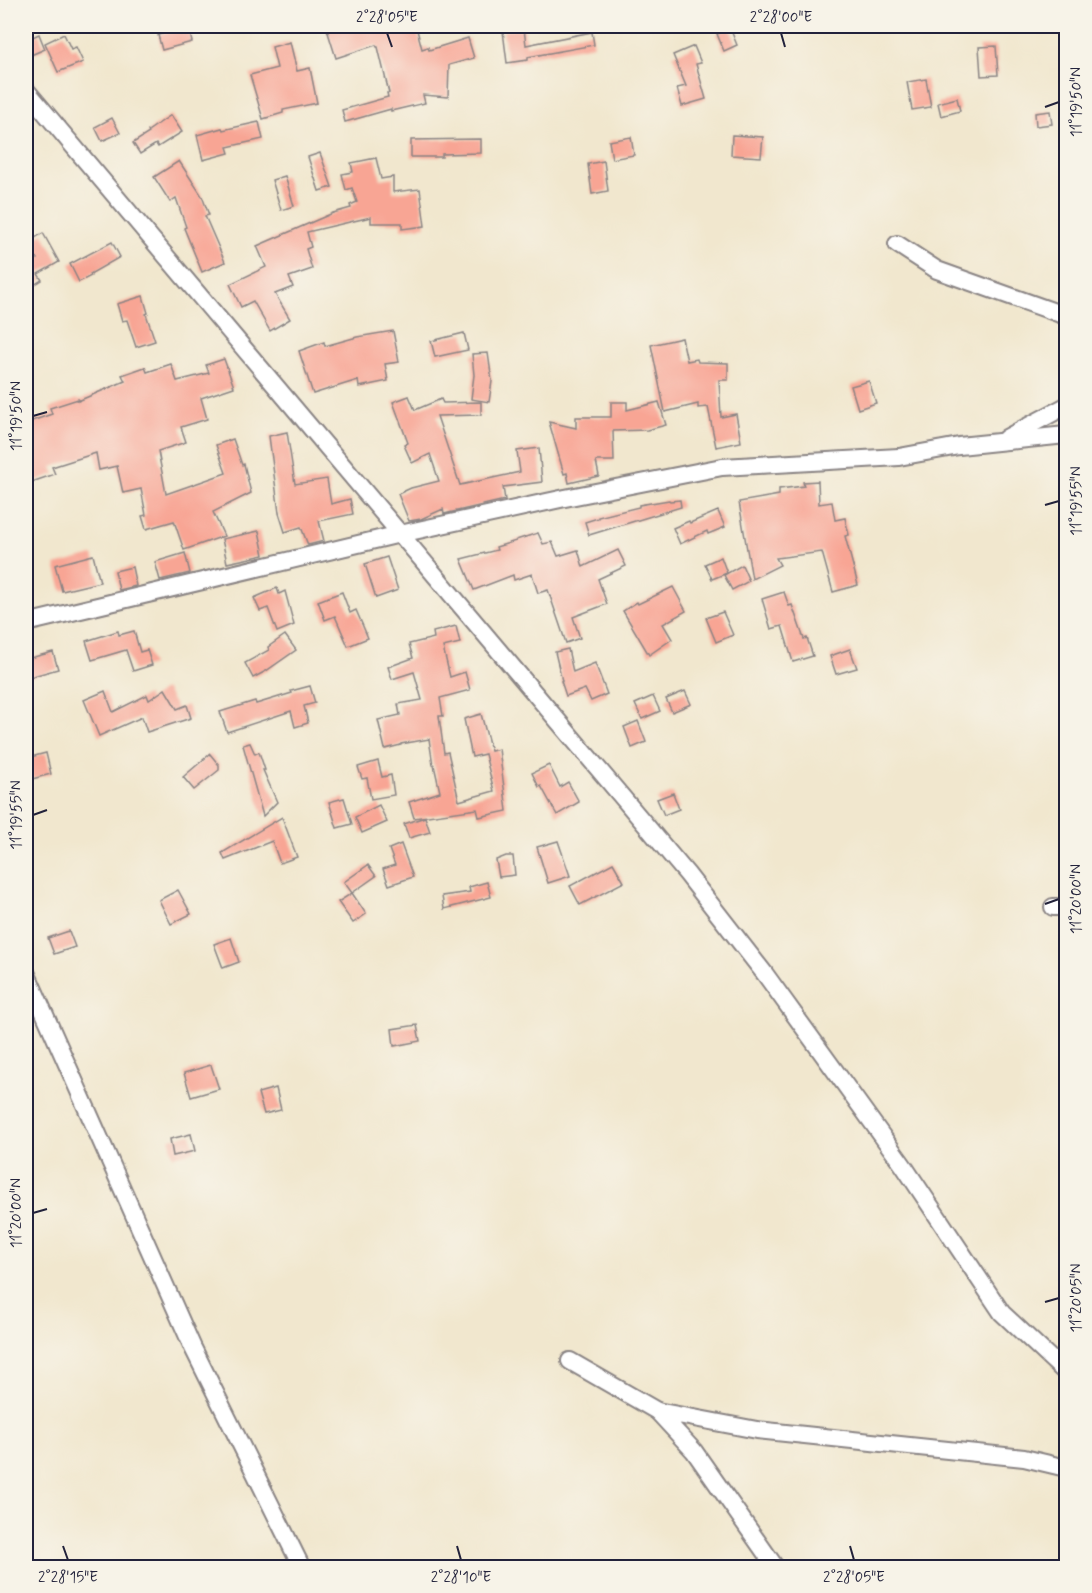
<svg xmlns="http://www.w3.org/2000/svg" width="1092" height="1593" viewBox="0 0 1092 1593" font-family="Mynerve,sans-serif">
	<rect width="100%" height="100%" fill="#f7f3e8"/>
	<filter id="ink" filterUnits="userSpaceOnUse"><feTurbulence type="fractalNoise" baseFrequency=".0167" numOctaves="2"/><feDisplacementMap in="SourceGraphic" scale="12" xChannelSelector="R" yChannelSelector="G"/><feConvolveMatrix kernelMatrix="1 2 1 2 8 2 1 2 1" color-interpolation-filters="sRGB"/></filter>
	<filter id="wash" filterUnits="userSpaceOnUse"><feTurbulence type="fractalNoise" baseFrequency=".008" numOctaves="4" result="noise"/><feDisplacementMap in="SourceGraphic" scale="24" xChannelSelector="R" yChannelSelector="G"/><feGaussianBlur stdDeviation="1.35" result="paint"/><feColorMatrix in="noise" values="0 0 0 0 0 0 0 0 0 0 0 0 0 0 0 0 0 1.4 0 .05"/><feComposite in="paint" operator="in"/></filter>
	<g filter="url(#wash)">
		<rect width="100%" height="100%" fill="#f1e7ce"/>
		<g id="blocks">
			<!-- building -->
			<g fill="#f8a594">
				<polygon points="188,26 192,42 162,50 158,35"/>
				<polygon points="326,26 365,26 367,31 393,26 416,26 422,49 428,47 429,50 468,38 474,58 449,65 448,97 423,95 425,103 391,111 391,109 345,122 342,110 388,97 387,93 389,93 378,47 377,47 376,45 336,58"/>
				<polygon points="730,28 737,45 724,51 717,34"/>
				<polygon points="524,29 526,45 592,32 594,45 528,57 528,60 507,63 503,31"/>
				<polygon points="39,34 45,49 26,57 26,40"/>
				<polygon points="64,34 71,49 76,47 83,62 58,72 45,43"/>
				<polygon points="290,42 297,71 310,68 317,103 283,110 283,113 263,119 250,75 277,68 272,47"/>
				<polygon points="694,46 701,63 696,64 706,99 682,106 677,88 686,86 673,55"/>
				<polygon points="996,46 998,75 981,76 979,47"/>
				<polygon points="926,79 931,107 912,110 907,82"/>
				<polygon points="957,98 960,111 941,116 938,103"/>
				<polygon points="1050,111 1052,124 1036,126 1035,113"/>
				<polygon points="171,115 182,132 158,147 156,144 140,154 133,143 149,133 148,131"/>
				<polygon points="112,118 120,133 102,141 95,127"/>
				<polygon points="259,122 263,139 227,147 229,153 203,160 197,135 222,128 223,130"/>
				<polygon points="732,135 763,137 761,157 731,155"/>
				<polygon points="631,137 634,155 612,159 609,141"/>
				<polygon points="481,139 481,153 442,154 442,157 411,157 411,140"/>
				<polygon points="320,153 332,187 319,191 308,157"/>
				<polygon points="376,158 381,179 393,177 393,192 420,189 425,226 402,229 402,223 371,223 371,217 307,232 311,247 306,249 312,269 289,277 293,287 275,294 290,319 270,331 253,301 241,307 230,284 266,267 257,246 333,213 351,208 350,205 357,202 352,188 346,190 342,174 353,172 351,163"/>
				<polygon points="179,161 202,196 209,215 205,216 225,262 202,272 184,228 186,227 176,198 170,202 154,177"/>
				<polygon points="604,161 608,191 592,194 588,164"/>
				<polygon points="285,176 294,206 281,210 272,180"/>
				<polygon points="43,233 59,262 38,274 42,280 26,290 26,254 31,263 37,259 28,242"/>
				<polygon points="112,242 120,257 90,274 91,276 79,282 70,264"/>
				<polygon points="143,296 148,313 146,314 155,341 136,347 127,320 122,321 117,304"/>
				<polygon points="393,331 399,362 385,364 388,381 359,387 358,380 313,394 299,351 324,342 325,346 357,337"/>
				<polygon points="464,333 468,350 435,357 431,341"/>
				<polygon points="682,338 687,361 697,359 698,362 728,363 728,380 719,380 721,417 736,414 741,442 716,447 708,407 698,408 698,404 665,412 651,345"/>
				<polygon points="488,353 492,381 489,402 471,399 474,375 472,354"/>
				<polygon points="224,359 234,387 201,398 207,419 181,427 186,442 158,451 166,494 226,473 216,445 233,439 242,465 244,464 251,493 213,512 224,536 184,550 174,521 146,529 142,516 146,515 141,489 123,493 117,466 99,470 96,453 52,467 55,474 26,484 26,423 52,414 50,408 78,399 78,401 125,381 122,375 145,367 147,372 171,364 177,381 209,373 206,365"/>
				<polygon points="869,381 876,403 858,409 851,386"/>
				<polygon points="409,396 415,410 441,399 443,403 481,402 481,415 437,416 460,485 520,472 517,451 539,448 542,482 503,487 505,500 444,514 443,509 421,519 409,521 398,494 411,488 439,481 430,454 412,463 404,445 408,443 393,402"/>
				<polygon points="611,402 627,402 627,410 659,402 666,425 647,430 613,431 614,461 596,461 599,476 569,483 567,473 564,474 549,422 576,428 576,417 611,417"/>
				<polygon points="287,432 295,484 327,479 331,504 350,499 353,514 319,521 324,541 308,545 301,527 285,532 279,513 269,436"/>
				<polygon points="818,481 819,504 832,502 835,520 845,518 849,535 845,536 858,585 833,592 822,552 776,558 780,565 752,579 739,502 779,495 779,489 804,486 803,482"/>
				<polygon points="669,500 670,501 680,500 681,507 589,535 585,522 598,518 598,517 639,507 639,505"/>
				<polygon points="718,511 725,527 708,534 707,531 680,544 673,528 689,521 690,523"/>
				<polygon points="259,531 264,555 227,563 222,539"/>
				<polygon points="538,533 543,544 552,542 558,556 578,550 583,567 618,550 626,566 598,579 607,604 573,617 580,638 566,643 548,590 538,593 532,574 514,580 513,575 474,590 461,559 497,550 496,547 516,541 516,540"/>
				<polygon points="185,553 190,573 160,580 155,562"/>
				<polygon points="93,555 100,582 62,591 55,565"/>
				<polygon points="387,557 398,590 376,598 365,564"/>
				<polygon points="721,557 727,573 712,579 705,564"/>
				<polygon points="742,565 749,581 732,590 724,575"/>
				<polygon points="132,567 136,586 119,590 115,571"/>
				<polygon points="673,587 686,611 663,624 672,639 649,655 623,611 637,602 638,604"/>
				<polygon points="277,588 279,594 285,591 294,625 277,632 268,608 260,611 254,598"/>
				<polygon points="342,592 350,613 356,610 368,638 348,646 335,616 325,620 318,601"/>
				<polygon points="784,592 789,606 792,605 804,639 807,638 813,656 793,662 782,626 771,629 762,599"/>
				<polygon points="723,612 733,635 716,642 706,618"/>
				<polygon points="456,626 460,643 443,647 450,677 465,672 470,690 440,698 443,716 439,716 444,753 448,752 459,801 494,791 485,754 472,757 464,719 481,714 491,751 499,749 507,811 479,817 477,809 414,818 409,802 440,792 434,765 433,765 429,739 401,744 401,745 385,749 378,720 400,715 398,704 422,700 414,672 392,679 388,667 413,658 409,644 434,638 433,632"/>
				<polygon points="118,631 119,635 134,631 140,652 147,650 152,665 133,671 126,650 92,660 86,641"/>
				<polygon points="285,635 296,650 266,671 253,678 245,663 269,650 268,647"/>
				<polygon points="568,649 573,672 595,663 607,694 591,701 585,689 566,696 561,681 562,681 555,652"/>
				<polygon points="850,649 857,668 836,674 830,656"/>
				<polygon points="53,652 58,669 26,678 26,659"/>
				<polygon points="310,686 315,703 304,706 308,723 295,727 291,711 227,732 220,712 255,701 256,704 292,693 291,691"/>
				<polygon points="165,689 177,709 187,705 191,718 147,732 142,717 99,736 84,700 105,691 113,712 147,695 149,700"/>
				<polygon points="685,691 691,704 672,712 666,699"/>
				<polygon points="653,696 660,711 642,719 635,704"/>
				<polygon points="638,721 646,742 632,748 624,727"/>
				<polygon points="250,743 255,754 259,752 265,770 263,770 277,802 263,816 243,745"/>
				<polygon points="46,753 51,774 32,779 27,758"/>
				<polygon points="210,754 219,765 219,770 194,790 183,777"/>
				<polygon points="378,761 382,777 391,775 394,795 371,799 367,778 362,779 358,767"/>
				<polygon points="549,765 560,787 568,782 579,802 557,815 541,786 539,787 532,773"/>
				<polygon points="673,793 679,809 664,815 657,799"/>
				<polygon points="344,798 352,824 337,828 329,802"/>
				<polygon points="379,805 387,822 362,833 355,817"/>
				<polygon points="282,817 297,857 280,863 272,841 225,860 222,853"/>
				<polygon points="425,817 430,832 409,838 404,824"/>
				<polygon points="558,841 570,876 548,883 537,847"/>
				<polygon points="401,844 413,877 389,885 383,869 395,865 389,849"/>
				<polygon points="506,856 513,856 515,875 499,877 496,860"/>
				<polygon points="613,863 624,882 580,905 570,886"/>
				<polygon points="368,865 376,876 352,893 344,882"/>
				<polygon points="487,882 491,897 444,909 442,896 470,892 469,887"/>
				<polygon points="178,890 191,914 171,924 159,900"/>
				<polygon points="352,893 366,914 353,923 338,902"/>
				<polygon points="69,931 75,947 54,954 48,938"/>
				<polygon points="231,938 239,962 223,968 214,944"/>
				<polygon points="417,1025 420,1041 394,1046 392,1029"/>
				<polygon points="211,1065 219,1089 191,1097 184,1073"/>
				<polygon points="276,1088 281,1110 264,1114 258,1093"/>
				<polygon points="191,1134 195,1151 173,1156 170,1139"/>
			</g>
		</g>
	</g>
	<g filter="url(#ink)">
		<use href="#blocks" fill-opacity="0" stroke="#8a8484" stroke-width="1.5"/>
		<g fill="none" stroke-linecap="round" stroke-linejoin="round">
			<defs>
				<g id="street">
					<polyline points="26,90 687,874 765,974 903,1165 1002,1313 1066,1373"/>
					<polyline points="897,244 937,270 1066,316"/>
					<polyline points="1006,438 1066,406"/>
					<polyline points="26,623 400,534 565,498 722,467 899,457 959,446 1066,435"/>
					<polyline points="1053,907 1066,907"/>
					<polyline points="26,972 193,1348 302,1568"/>
					<polyline points="570,1361 657,1411 694,1451 776,1568"/>
					<polyline points="657,1411 757,1430 1024,1458 1066,1468"/>
				</g>
			</defs>
			<!-- street casing -->
			<use href="#street" stroke="#8a8484" stroke-width="20"/>
			<!-- street -->
			<use href="#street" stroke="#fff" stroke-width="16"/>
		</g>
	</g>
	<!-- ticks -->
	<path fill="none" stroke="#22223b" stroke-width="2" d="M387,33L392,47M781,33L785,47M1045,107L1059,102M33,416L47,412M1045,505L1059,501M33,815L47,810M1045,904L1059,899M33,1213L47,1209M1045,1302L1059,1298M63,1546L68,1560M457,1546L461,1560M850,1546L854,1560"/>
	<!-- margin -->
	<rect width="1092" height="1593" fill="none" stroke="#f7f3e8" stroke-width="66"/>
	<rect x="33" y="33" width="1026" height="1527" fill="none" stroke="#22223b" stroke-width="2"/>
	<g font-size="15" text-anchor="middle" fill="#22223b">
		<text x="387" y="22">2°28'05"E</text>
		<text x="781" y="22">2°28'00"E</text>
		<text transform="translate(1076 102) rotate(-90)" y="5">11°19'50"N</text>
		<text transform="translate(16 416) rotate(-90)" y="5">11°19'50"N</text>
		<text transform="translate(1076 501) rotate(-90)" y="5">11°19'55"N</text>
		<text transform="translate(16 815) rotate(-90)" y="5">11°19'55"N</text>
		<text transform="translate(1076 899) rotate(-90)" y="5">11°20'00"N</text>
		<text transform="translate(16 1213) rotate(-90)" y="5">11°20'00"N</text>
		<text transform="translate(1076 1298) rotate(-90)" y="5">11°20'05"N</text>
		<text x="68" y="1582">2°28'15"E</text>
		<text x="461" y="1582">2°28'10"E</text>
		<text x="854" y="1582">2°28'05"E</text>
	</g>
</svg>
